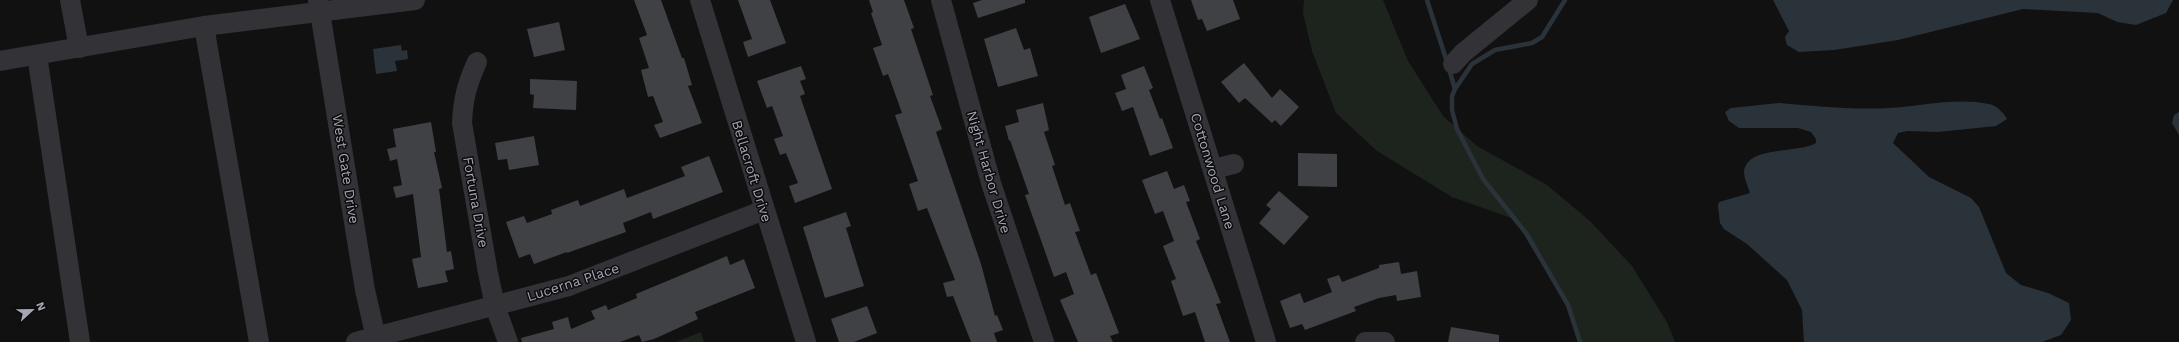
<svg xmlns="http://www.w3.org/2000/svg" width="2179" height="342" viewBox="0 0 2179 342" font-family="'Work Sans',sans-serif">
	<rect width="100%" height="100%" fill="#111112"/>
	<!-- green -->
	<g fill="#1d241e">
		<polygon points="1304,0 1383,0 1408,61 1443,116 1477,146 1547,185 1590,221 1632,266 1667,322 1675,342 1580,342 1568,305 1514,219 1452,197 1377,151 1336,113 1312,51 1303,13"/>
		<polygon points="701,332 704,342 676,342"/>
	</g>
	<!-- water -->
	<g fill="#2b333a">
		<polygon points="1773,0 2173,0 2166,13 2136,25 2117,22 2098,13 2023,9 1898,40 1834,50 1799,52 1787,45 1785,37 1789,31"/>
		<polygon points="401,45 402,51 407,50 408,59 395,61 397,71 376,74 373,49"/>
		<path d="M1779,103C1816,106 1852,110 1889,108C1921,106 1957,97 1989,104C1996,105 2004,113 2007,119L1996,126L1938,132L1907,131L1898,133L1893,143L1929,177L1971,198L1979,207L2006,273L2021,285L2048,293L2069,303L2071,320L2061,335L2042,342H1804L1802,310L1787,280L1747,244L1724,229L1720,223L1718,206L1719,202L1750,193C1748,187 1744,178 1744,172C1746,145 1798,154 1816,143V139L1811,132L1798,128H1739L1729,121L1725,112L1731,108Z"/>
		<polygon points="2179,112 2179,135 2172,123 2174,115"/>
	</g>
	<g fill="none" stroke-linecap="round" stroke-linejoin="round">
		<!-- stream -->
		<g stroke="#2b333a" stroke-width="4.5">
			<polyline points="1427,0 1447,62"/>
			<polyline points="1565,0 1542,37 1532,43 1495,50 1472,64 1455,89 1452,96 1452,110 1457,129 1483,179 1526,233 1568,305 1580,342"/>
			<polyline points="1449,69 1455,89"/>
		</g>
	</g>
	<!-- building -->
	<g fill="#404145">
		<polygon points="634,0 661,0 682,58 684,58 692,85 688,86 702,123 660,138 654,125 663,122 653,96 648,97 641,70 649,68 639,38 647,35"/>
		<polygon points="738,0 770,0 786,43 748,57 743,42 752,39"/>
		<polygon points="869,0 904,0 914,28 911,29 933,95 930,96 942,129 936,132 981,264 995,316 997,315 1003,330 994,333 997,342 971,342 953,296 947,297 943,283 955,280 927,208 918,211 909,184 918,181 895,115 902,113 888,74 883,76 873,48 882,45 871,13 873,12"/>
		<polygon points="982,0 1025,0 1025,3 978,18 973,3"/>
		<polygon points="1191,0 1233,0 1240,19 1207,31 1202,19 1198,20"/>
		<polygon points="1125,4 1140,39 1101,53 1089,17"/>
		<polygon points="559,22 565,50 534,57 527,29"/>
		<polygon points="1016,28 1024,50 1030,48 1038,76 998,87 984,39"/>
		<polygon points="1244,63 1272,98 1280,89 1299,107 1281,126 1275,120 1272,123 1245,98 1239,103 1221,82"/>
		<polygon points="801,66 806,79 800,81 805,94 800,96 832,189 795,203 789,186 798,183 786,153 780,155 774,139 783,136 772,106 767,108 757,81"/>
		<polygon points="1144,66 1153,88 1149,90 1160,119 1162,118 1173,148 1150,156 1133,107 1122,111 1115,93 1126,89 1121,75"/>
		<polygon points="530,79 577,81 576,110 533,108 534,95 530,94"/>
		<polygon points="1043,103 1049,130 1044,132 1055,165 1052,166 1065,205 1070,203 1080,231 1075,232 1091,275 1096,273 1119,333 1110,336 1113,342 1078,342 1060,300 1074,294 1066,272 1054,277 1025,195 1029,194 1010,140 1009,141 1005,126 1019,122 1016,110"/>
		<polygon points="431,122 436,152 434,152 442,188 439,189 447,252 451,251 454,269 445,271 448,282 418,288 412,259 421,257 413,194 396,198 393,187 402,185 397,159 390,161 387,149 396,147 393,129"/>
		<polygon points="534,136 539,165 509,170 507,159 498,160 495,143"/>
		<polygon points="1298,153 1337,154 1337,187 1298,186"/>
		<polygon points="709,156 723,192 653,219 651,212 623,223 626,232 567,253 567,252 534,264 530,254 519,258 506,222 524,216 527,223 552,214 551,210 578,200 580,206 624,189 627,198 685,176 681,167"/>
		<polygon points="1167,171 1174,189 1184,185 1190,201 1186,202 1200,239 1196,241 1221,303 1216,304 1230,342 1205,342 1195,312 1183,316 1171,281 1176,279 1163,246 1174,241 1163,211 1155,214 1142,180"/>
		<polygon points="1279,191 1309,217 1284,245 1259,223 1271,209 1266,205"/>
		<polygon points="846,212 851,226 846,228 864,286 825,298 803,227"/>
		<polygon points="727,256 730,265 744,259 755,288 695,312 698,319 654,339 642,342 639,335 620,342 522,342 521,338 554,329 552,322 568,317 571,329 595,319 591,311 606,305 608,310 637,298 636,294"/>
		<polygon points="1399,262 1401,274 1417,271 1421,297 1397,301 1396,295 1379,298 1354,307 1356,311 1305,330 1302,324 1290,328 1280,301 1300,293 1304,303 1332,292 1327,279 1339,275 1342,282 1379,268 1379,265"/>
		<polygon points="867,306 877,333 854,342 839,342 831,319"/>
		<polygon points="1451,327 1499,335 1499,342 1448,342"/>
	</g>
	<g fill="none" stroke-linecap="round" stroke-linejoin="round">
		<!-- minor -->
		<g stroke="#323237" stroke-width="20">
			<polyline points="70,0 79,48"/>
			<polyline points="318,0 365,290 376,338"/>
			<polyline points="700,0 806,342"/>
			<polyline points="941,0 991,183 1044,342"/>
			<polyline points="1160,0 1266,342"/>
			<polyline points="37,55 80,342"/>
			<polyline points="0,61 204,26"/>
			<path d="M477,62C467,84 463,99 462,123L488,273L495,306L508,342"/>
			<polyline points="1453,64 1463,53 1528,0"/>
			<polyline points="1213,169 1234,164"/>
			<polyline points="259,342 204,26 415,0"/>
			<polyline points="356,342 569,286 764,210"/>
			<polyline points="1365,342 1385,342"/>
		</g>
	</g>
	<g text-anchor="middle" dominant-baseline="central" stroke-width="3" stroke-linejoin="round" paint-order="stroke">
		<!-- street labels -->
		<g font-size="14" fill="#a3a7b2" stroke="#0c0c0d">
			<text transform="translate(346 169) rotate(81)">West Gate Drive</text>
			<text transform="translate(752 171) rotate(73)">Bellacroft Drive</text>
			<text transform="translate(1213 171) rotate(73)">Cottonwood Lane</text>
			<text transform="translate(989 172) rotate(74)">Night Harbor Drive</text>
			<text transform="translate(476 202) rotate(80)">Fortuna Drive</text>
			<text transform="translate(573 282) rotate(-18)">Lucerna Place</text>
		</g>
	</g>
	<!-- north arrow -->
	<g transform="translate(32 310) rotate(68)" stroke="#0c0c0d" stroke-width="3" paint-order="stroke">
	<path d="M0-3L7 15L0 10L-7 15Z" fill="#a3a7b2"/>
	<text y="-6" font-size="11" font-weight="bold" text-anchor="middle" fill="#a3a7b2">N</text>
	</g>
</svg>
